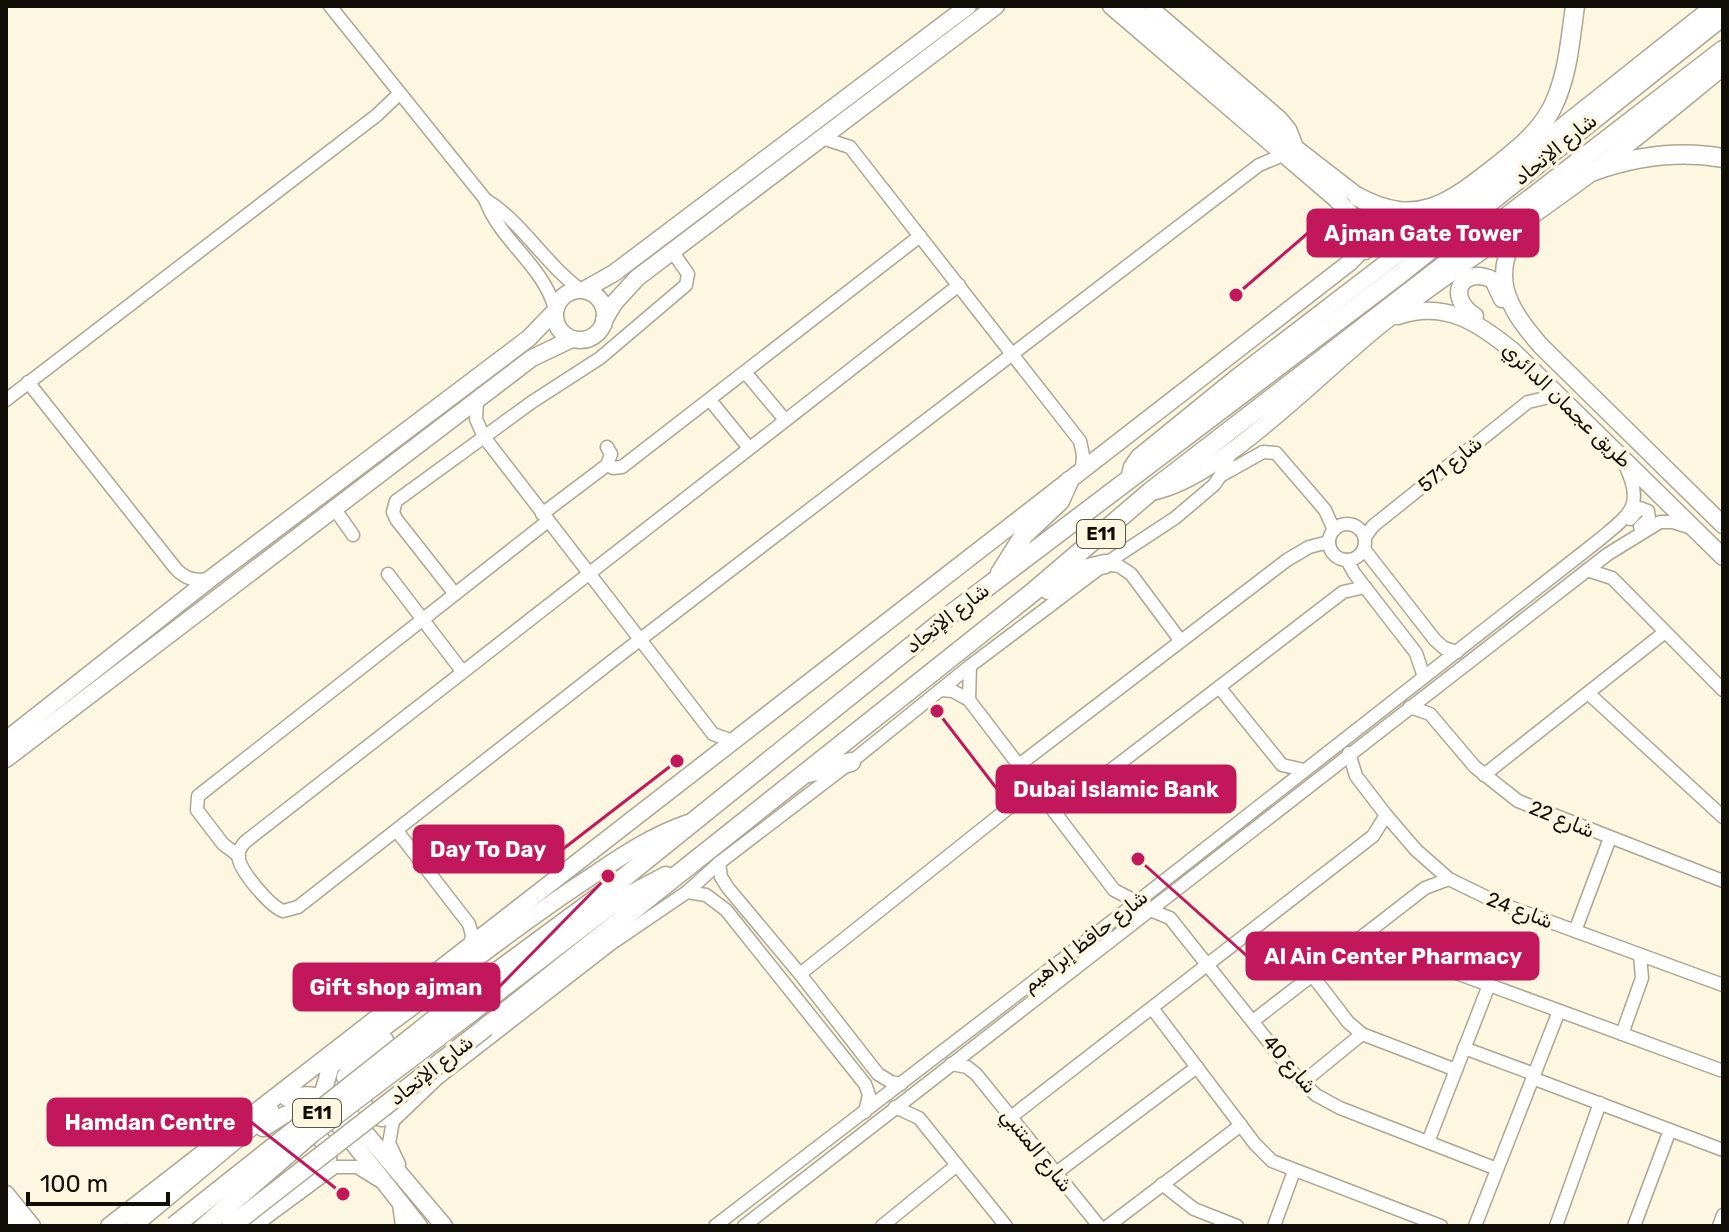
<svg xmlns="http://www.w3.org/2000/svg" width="1729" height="1232" viewBox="0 0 1729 1232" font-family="Rubik,'Noto Sans Arabic',sans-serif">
	<rect width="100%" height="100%" fill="#fdf7e2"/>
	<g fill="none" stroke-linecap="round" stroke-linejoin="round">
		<defs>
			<g id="minor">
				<path d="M330,6L485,199C500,241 543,265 555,309"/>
				<polyline points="1151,6 1281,118 1290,129 1297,147"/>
				<polyline points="822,138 850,147 1080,441 1083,455 1082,470"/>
				<path d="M485,199C523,223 545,264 581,290"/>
				<path d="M959,285L245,842C240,848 237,853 239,860C243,874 270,906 283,911L298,907L616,658L1259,165L1283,155"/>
				<polyline points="745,372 785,420"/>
				<path d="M28,382L176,569C187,580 195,581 210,579"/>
				<polyline points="6,400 377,115 399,94"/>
				<polyline points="477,400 476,419 484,437 713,734 733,741"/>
				<polyline points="710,400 749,448"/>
				<polyline points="607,465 613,468 622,467 920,236"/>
				<polyline points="1222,475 1263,452 1276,453 1325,510 1334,530"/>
				<polyline points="334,508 353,535"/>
				<polyline points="542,514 607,465 611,454 607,447"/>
				<polyline points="1630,519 1640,508 1648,511 1649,519 1640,527"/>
				<circle cx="1347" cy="542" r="18"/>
				<polyline points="1365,537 1373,526 1528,402 1558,395"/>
				<polyline points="1364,549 1435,640 1444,648 1457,652"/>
				<polyline points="1347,560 1354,573 1416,653 1424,677"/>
				<polyline points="1105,564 1119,566 1131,574 1180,640"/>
				<polyline points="1587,570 1612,578 1723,690"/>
				<polyline points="388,574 462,671"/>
				<polyline points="455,594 396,519 393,512 396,501 532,402 600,358 686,285 688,274 672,251"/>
				<polyline points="1219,687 1282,765 1304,770"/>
				<polyline points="940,690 953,691 969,700 1114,890 1137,902"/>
				<polyline points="1588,693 1723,817"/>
				<polyline points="969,700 970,666"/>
				<polyline points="1410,707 1430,714 1475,767 1518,801 1723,881"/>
				<polyline points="1349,753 1356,776 1386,815 1416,850 1449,879 1496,902 1723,985"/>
				<polyline points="1019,765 1287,560 1309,547 1329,542"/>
				<polyline points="1484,775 1665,632"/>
				<polyline points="1055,813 1343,592 1365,587"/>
				<polyline points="397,831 469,924 472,935 470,946"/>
				<polyline points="239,856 223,844 197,810 198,796 548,521"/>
				<polyline points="719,863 721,877 728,888 800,974 878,1074 891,1082 901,1084"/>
				<polyline points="687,892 706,895 726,910 865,1084 869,1095 865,1112"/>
				<polyline points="1150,910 1170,918 1295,1075 1316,1095 1340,1108 1497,1169"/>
				<polyline points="1575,931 1610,838"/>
				<polyline points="1366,934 1413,957 1723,1071"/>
				<polyline points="800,974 1035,787"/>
				<polyline points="1312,975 1348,1022 1362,1034 1456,1070"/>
				<polyline points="1152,1008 1255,1144 1272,1161 1441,1226"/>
				<polyline points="1253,1021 1425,888 1449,879"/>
				<polyline points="1622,1034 1642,978 1640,955"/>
				<polyline points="1464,1048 1534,1074"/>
				<polyline points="951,1064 967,1067 976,1074 1099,1226"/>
				<polyline points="1532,1078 1723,1150"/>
				<polyline points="1302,1083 1362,1034"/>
				<polyline points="895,1107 919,1118 1006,1226"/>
				<polyline points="1011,1117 1373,836 1386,815"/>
				<polyline points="1428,1142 1489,985"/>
				<polyline points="399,1164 389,1143 393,1121 438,1078 612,943 687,892 719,863 851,762 970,666 1105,564 1175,518 1214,485 1223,472 1231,451"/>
				<polyline points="1056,1173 1197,1067"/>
				<polyline points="1162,1184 1194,1209 1237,1226"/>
				<polyline points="399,1204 402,1226"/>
				<polyline points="255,1226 335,1167 357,1167 378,1180"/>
				<path d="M715,1226L1137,902L1599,540C1630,514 1645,506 1625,465"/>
				<polyline points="744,1226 1608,554 1660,522 1673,522 1692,528"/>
				<polyline points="882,1226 957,1165"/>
				<polyline points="1108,1226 1241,1125"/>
				<polyline points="1274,1226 1294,1171"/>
				<polyline points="1475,1226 1559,1011"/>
				<polyline points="1556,1226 1600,1103"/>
				<polyline points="1634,1226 1670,1130"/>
				<polyline points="1719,1226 1723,1215"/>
			</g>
			<g id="major">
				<path d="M1111,6L1336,199C1352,215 1366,227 1365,251"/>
				<polyline points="1130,6 1298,150 1369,205"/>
				<path d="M1520,226C1490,276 1505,304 1540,345L1723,525"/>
				<polyline points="1364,235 1376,241 1388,235 1391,222 1382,212"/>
				<circle cx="580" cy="315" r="25"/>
				<polyline points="584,290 614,273 968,6"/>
				<path d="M1398,316C1445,300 1479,323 1513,351L1723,557"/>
				<path d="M1475,316C1445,297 1461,265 1493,280L1502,299"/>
				<polyline points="604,320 615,302 637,278 996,6"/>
				<polyline points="1129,479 1132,467 1139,457 1240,375 1519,161 1714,6"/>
				<path d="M1150,492C1221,481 1328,364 1388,319C1456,267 1527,221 1595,170C1638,137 1680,102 1723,67"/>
				<polyline points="6,740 210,579 529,338 554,312"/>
				<polyline points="6,759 532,358 572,339"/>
				<polyline points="331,1065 324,1089 327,1110 419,1226"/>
				<path d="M327,1068C416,1008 497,938 586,880C619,858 650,836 688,823"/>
				<path d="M287,1098C308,1092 327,1096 345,1109L444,1226"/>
				<polyline points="382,1118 371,1115 345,1077 349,1069 385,1040"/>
				<path d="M263,1128C276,1122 287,1108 301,1115L329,1149L328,1159L306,1178L298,1192"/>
				<polyline points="6,1194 32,1226"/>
				<polyline points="109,1226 1349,263 1357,255 1365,240"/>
				<polyline points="133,1226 271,1111"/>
			</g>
			<g id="highway">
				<path d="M1594,171C1636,156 1678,150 1723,158"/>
				<path d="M1358,197C1418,229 1450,203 1497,166C1518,149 1539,133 1552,108C1568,76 1570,41 1575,6"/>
				<polyline points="1000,573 1024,535 1060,501 1069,481"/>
				<polyline points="1048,590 1084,569 1105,564"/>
				<polyline points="808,773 851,762"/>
				<polyline points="460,999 616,884 950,615 1400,274 1723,16"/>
				<polyline points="466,1016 609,906 666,876"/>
				<polyline points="486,1027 1033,592 1150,492 1723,50"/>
				<polyline points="6,1210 19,1226"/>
			</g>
		</defs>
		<!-- minor casing -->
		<use href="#minor" stroke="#aca692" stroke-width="15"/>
		<!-- major casing -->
		<use href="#major" stroke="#aca692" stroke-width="19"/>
		<!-- highway casing -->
		<use href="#highway" stroke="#aca692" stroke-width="21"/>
		<!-- minor -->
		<use href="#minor" stroke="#fff" stroke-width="12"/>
		<!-- major -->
		<use href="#major" stroke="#fff" stroke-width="16"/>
		<!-- highway -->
		<use href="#highway" stroke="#fff" stroke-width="18"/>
		<defs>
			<g id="highway-bridge">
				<polyline points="174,1226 460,999"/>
				<polyline points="205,1226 312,1133 466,1016"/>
				<polyline points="231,1226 486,1027"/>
			</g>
		</defs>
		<!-- highway-bridge casing -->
		<use href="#highway-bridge" stroke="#aca692" stroke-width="21" stroke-linecap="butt"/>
		<!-- highway-bridge -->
		<use href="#highway-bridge" stroke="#fff" stroke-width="18"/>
	</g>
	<g text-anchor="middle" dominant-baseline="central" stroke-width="7" stroke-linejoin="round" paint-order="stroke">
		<!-- shield labels -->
		<g fill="#fdf7e2" stroke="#575449" stroke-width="2">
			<rect x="1077" y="520" width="48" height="28" rx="6"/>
			<rect x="293" y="1099" width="48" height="28" rx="6"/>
		</g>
		<g font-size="18" font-weight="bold" fill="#100e07">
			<text x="1101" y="534">E11</text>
			<text x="317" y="1113">E11</text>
		</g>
		<!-- street labels -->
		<g font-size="20" fill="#100e07" stroke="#fdf7e2">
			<text transform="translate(1555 149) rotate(-39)">شارع الإتحاد</text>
			<text transform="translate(1567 405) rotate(44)">طريق عجمان الدائري</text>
			<text transform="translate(1450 464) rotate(-39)">شارع 571</text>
			<text transform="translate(947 618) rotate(-38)">شارع الإتحاد</text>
			<text transform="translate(1562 819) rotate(22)">شارع 22</text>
			<text transform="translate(1520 910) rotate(21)">شارع 24</text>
			<text transform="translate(1085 941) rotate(-38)">شارع حافظ إبراهيم</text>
			<text transform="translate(1290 1064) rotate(49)">شارع 40</text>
			<text transform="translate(431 1070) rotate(-38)">شارع الإتحاد</text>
			<text transform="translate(1037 1150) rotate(51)">شارع المتنبي</text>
		</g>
	</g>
	<!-- callouts -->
	<path fill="none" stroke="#c2185b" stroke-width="3" d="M1236 295L1308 233M937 711L997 789M677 761L563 849M1138 859L1247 956M608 876L499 987M343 1194L251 1122"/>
	<g fill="#c2185b" stroke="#fdf7e2" stroke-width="3">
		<circle cx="1236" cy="295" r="8"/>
		<circle cx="937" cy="711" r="8"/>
		<circle cx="677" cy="761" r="8"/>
		<circle cx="1138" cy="859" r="8"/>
		<circle cx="608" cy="876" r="8"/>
		<circle cx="343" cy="1194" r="8"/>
	</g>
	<g fill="#c2185b" stroke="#c2185b" stroke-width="3">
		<rect x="1308" y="210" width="230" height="46" rx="8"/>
		<rect x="997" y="766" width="238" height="46" rx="8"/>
		<rect x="414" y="826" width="149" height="46" rx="8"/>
		<rect x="1247" y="933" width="291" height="46" rx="8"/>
		<rect x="294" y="964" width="205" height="46" rx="8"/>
		<rect x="48" y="1099" width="203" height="46" rx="8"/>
	</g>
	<g font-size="22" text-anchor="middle" font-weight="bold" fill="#fff">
		<text x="1423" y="241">Ajman Gate Tower</text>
		<text x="1116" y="797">Dubai Islamic Bank</text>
		<text x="488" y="857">Day To Day</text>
		<text x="1393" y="964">Al Ain Center Pharmacy</text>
		<text x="396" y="995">Gift shop ajman</text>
		<text x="150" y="1130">Hamdan Centre</text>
	</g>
	<!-- border -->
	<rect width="1729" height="1232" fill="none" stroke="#100e07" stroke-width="16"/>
	<!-- scale -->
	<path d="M28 1192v12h140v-12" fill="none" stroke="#100e07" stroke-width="4"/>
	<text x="40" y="1192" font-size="24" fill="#100e07" stroke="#fdf7e2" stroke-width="6" paint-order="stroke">100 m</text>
</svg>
